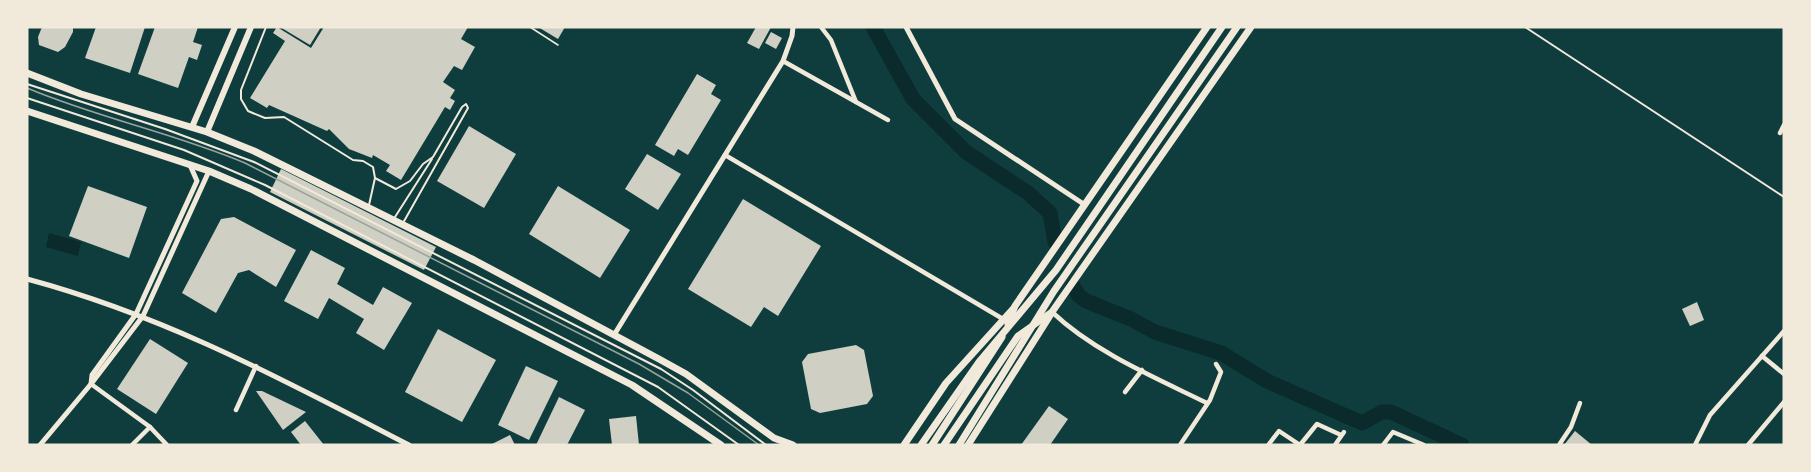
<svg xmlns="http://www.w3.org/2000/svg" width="1811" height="472" viewBox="0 0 1811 472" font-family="'Roboto Serif',serif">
	<rect width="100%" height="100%" fill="#0f3d3e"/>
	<!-- water -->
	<polygon fill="#0a2a2b" points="49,233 81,242 78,256 46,247"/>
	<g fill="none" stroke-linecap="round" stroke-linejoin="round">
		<!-- river -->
		<g stroke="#0a2a2b" stroke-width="15">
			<polyline points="873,27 913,99 966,152 1028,193 1050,213 1055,242"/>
			<polyline points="1073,286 1078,295 1086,301 1131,319 1155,332 1221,353 1267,381 1362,423 1382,412 1391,412 1462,445"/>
		</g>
	</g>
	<!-- building -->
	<g fill="#cfcfc3">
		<polygon points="42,27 73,27 73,32 65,47 58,52 39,45 38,37"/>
		<polygon points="96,27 145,27 130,73 85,58"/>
		<polygon points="155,27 198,27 193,42 202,45 197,60 189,57 178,88 138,74"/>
		<polygon points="277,27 311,48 324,27 468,27 461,39 475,47 462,70 454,66 443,82 455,90 450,98 455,101 450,110 445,107 401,180 386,171 390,165 373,155 372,158 349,149 329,129 327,131 269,105 267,108 250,98 285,41 273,33"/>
		<polygon points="280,27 321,27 310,45"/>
		<polygon points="538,27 565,27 558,39"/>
		<polygon points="756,27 771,27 759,49 747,43"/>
		<polygon points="771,32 782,38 776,49 765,43"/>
		<polygon points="697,74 716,85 711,94 721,100 688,155 678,149 674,156 655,145"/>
		<polygon points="469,126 516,154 484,208 437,181"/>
		<polygon points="647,154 681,174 658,210 625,189"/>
		<polygon points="281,169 436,247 424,270 270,192"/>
		<polygon points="88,186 147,207 129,258 69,236"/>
		<polygon points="558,186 630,230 600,278 529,234"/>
		<polygon points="743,199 821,246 778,316 764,307 751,327 688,289"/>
		<polygon points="234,217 296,250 276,287 249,270 238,273 216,313 182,293 221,219"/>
		<polygon points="311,250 345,268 337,284 373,305 383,287 412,303 384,350 356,333 364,319 329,298 318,319 284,301"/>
		<polygon points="1697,302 1704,320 1690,326 1682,309"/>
		<polygon points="438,329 496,360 462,422 405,392"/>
		<polygon points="150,339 188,363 156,414 117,389"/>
		<polygon points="856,345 864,350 873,396 867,404 820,413 811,409 802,362 808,354"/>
		<polygon points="526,366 558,381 529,440 498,425"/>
		<polygon points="256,391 262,391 306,412 283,430"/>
		<polygon points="559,397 585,410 567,445 536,445"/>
		<polygon points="1049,406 1068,419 1050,445 1021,445"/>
		<polygon points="636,416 639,445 612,445 609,419"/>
		<polygon points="305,421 324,445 301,445 291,432"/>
		<polygon points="1575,431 1592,445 1564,445"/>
		<polygon points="510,435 515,445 490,445"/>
	</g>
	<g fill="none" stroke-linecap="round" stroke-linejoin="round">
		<!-- path -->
		<polyline stroke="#f1e9da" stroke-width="1.5" points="530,27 558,45"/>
		<!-- service -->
		<g stroke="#f1e9da" stroke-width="2">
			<polyline points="266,27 241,90 241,99 248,111 265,118 284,117 353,160 363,161 373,167 375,178 396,189 410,181 423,164 433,157 462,107 466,104 468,108 403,223"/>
			<polyline points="1525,27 1784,197"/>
			<polyline points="27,84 165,129 254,162 661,369 693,390 766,445"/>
			<polyline points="27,98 184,150 265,185 658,387 739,445"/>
			<polyline points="369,205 375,178"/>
			<polyline points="395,217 432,159"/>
		</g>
		<!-- minor -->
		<g stroke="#f1e9da" stroke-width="4.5">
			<polyline points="821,27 831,40 856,102"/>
			<polyline points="783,61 888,120"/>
			<polyline points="1780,133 1784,125"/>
			<polyline points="725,155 1003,319"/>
			<path d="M1052,312C1094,352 1156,378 1207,403"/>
			<polyline points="1762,356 1784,374"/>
			<polyline points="91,384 150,427 167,445"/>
			<polyline points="1125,392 1142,370"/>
			<polyline points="236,410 256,366"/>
			<polyline points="1269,444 1279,431 1300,445"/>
			<polyline points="132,445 150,427"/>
			<polyline points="1180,445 1210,400 1221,372 1216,364"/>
			<polyline points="1300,445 1317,424 1341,435"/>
			<polyline points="1335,445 1344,432"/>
			<polyline points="1383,445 1393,432 1424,445"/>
			<polyline points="1559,445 1571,427 1580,403"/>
			<polyline points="1695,445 1710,415 1784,331"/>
			<polyline points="1748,445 1784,402"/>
		</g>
		<!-- tertiary -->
		<g stroke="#f1e9da" stroke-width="5">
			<polyline points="906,27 955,119 1085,205"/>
			<path d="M27,279C168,317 281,379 409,445"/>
			<polyline points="614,335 783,61 792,36 793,27"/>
			<polyline points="91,384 92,375 136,314 197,181 190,165"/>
			<polyline points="40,445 91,384 143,316 209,171"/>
		</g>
		<!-- secondary -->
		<g stroke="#f1e9da" stroke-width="6">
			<polyline points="192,127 235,27"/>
			<polyline points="207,132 251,27"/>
		</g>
		<!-- primary -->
		<g stroke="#f1e9da" stroke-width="7">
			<polyline points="27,73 81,94 207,132 254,151 474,260 659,359 686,374 774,438 793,445"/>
			<polyline points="27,111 209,171 251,189 632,385 721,445"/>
			<polyline points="1008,324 1015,306 1207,27"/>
			<polyline points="904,445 946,383 1013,309"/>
			<polyline points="921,445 979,362 1056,270 1222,27"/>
			<polyline points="932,445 1002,337"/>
			<polyline points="944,445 1018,336 1052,312 1251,27"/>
			<polyline points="959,445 1054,291 1237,27"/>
			<polyline points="968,445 1051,314"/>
		</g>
		<!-- tram -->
		<path stroke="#97a49c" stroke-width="1.5" d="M27,88C98,118 174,133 245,163L639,364L688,393L759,445"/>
	</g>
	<!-- border -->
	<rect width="1811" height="472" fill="none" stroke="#f1e9da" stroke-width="57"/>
</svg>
